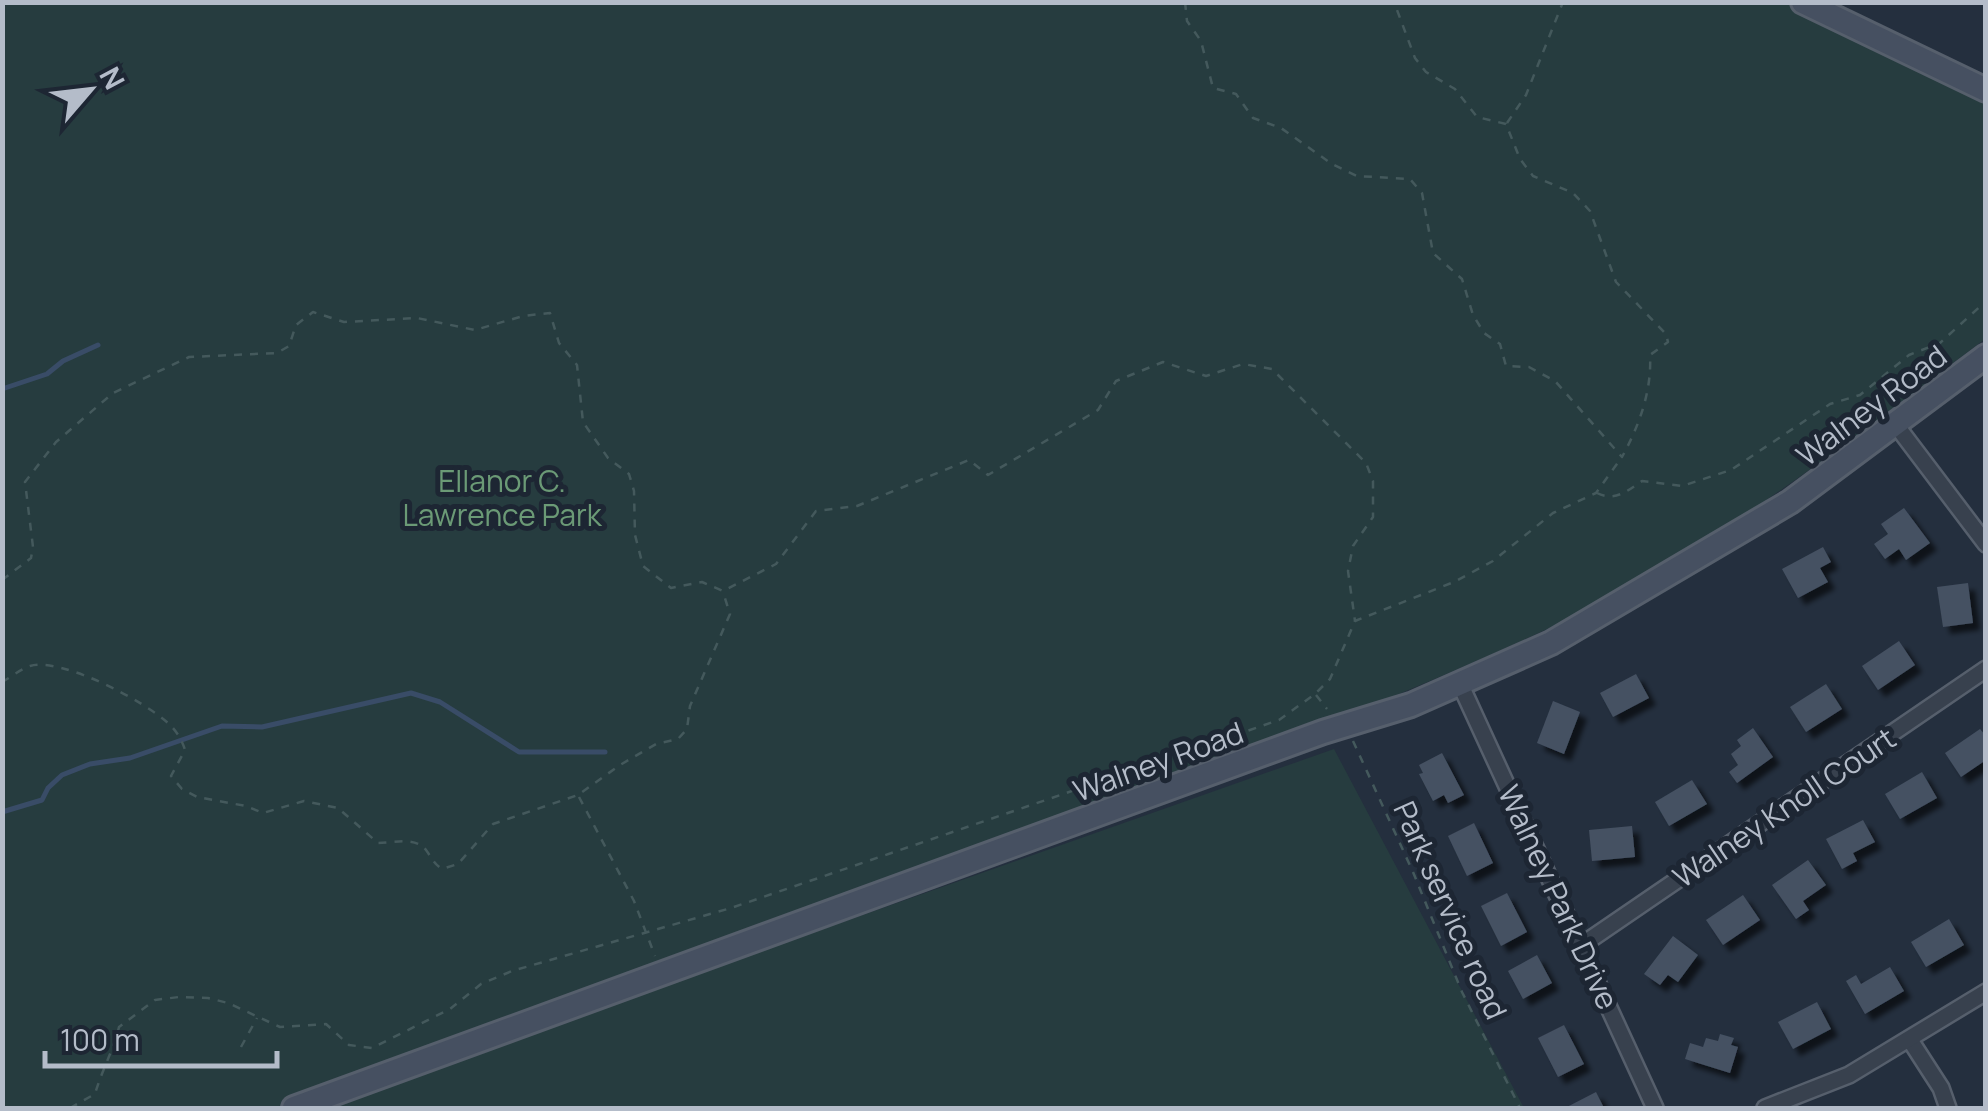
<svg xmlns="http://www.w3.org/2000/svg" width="1988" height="1111" viewBox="0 0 1988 1111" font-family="Manrope,sans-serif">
	<defs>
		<filter id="shadow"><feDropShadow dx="7" dy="7" stdDeviation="2.5" flood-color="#0009"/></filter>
	</defs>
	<rect width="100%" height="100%" fill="#242f3e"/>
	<!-- green -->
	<g fill="#263c3f">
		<path d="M2,3H1792L1813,17L1985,100V339C1891,410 1796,483 1696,547C1590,616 1471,664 1355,712L274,1108H3Z"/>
		<polygon points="1334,749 1524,1108 315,1108"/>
	</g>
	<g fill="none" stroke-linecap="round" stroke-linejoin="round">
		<!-- stream -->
		<g stroke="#394c67" stroke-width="5">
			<polyline points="2,389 47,374 63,361 98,345"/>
			<polyline points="2,812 42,800 48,788 62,775 90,764 130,758 222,726 262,727 411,693 440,702 519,752 605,752"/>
		</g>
	</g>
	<!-- building -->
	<g fill="#455162" filter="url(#shadow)">
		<polygon points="1904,508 1930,543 1906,560 1899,549 1885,559 1874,544 1888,534 1881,524"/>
		<polygon points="1823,547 1831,562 1820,568 1828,582 1798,598 1782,569"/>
		<polygon points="1968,583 1973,623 1943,627 1937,587"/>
		<polygon points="1899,641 1915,665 1878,690 1862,666"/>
		<polygon points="1636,674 1649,698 1613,717 1600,693"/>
		<polygon points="1826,684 1842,709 1806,732 1790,707"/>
		<polygon points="1553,701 1580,712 1564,754 1537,743"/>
		<polygon points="1753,728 1773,757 1737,783 1729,772 1738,765 1731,754 1741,746 1737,740"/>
		<polygon points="1980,729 1986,736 1986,760 1961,777 1945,753"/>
		<polygon points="1442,753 1464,795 1448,803 1444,795 1433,801 1419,774 1423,773 1419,765"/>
		<polygon points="1922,772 1937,798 1900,819 1885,794"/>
		<polygon points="1692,780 1707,804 1669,826 1655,802"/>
		<polygon points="1863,820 1875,842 1853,853 1857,861 1842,869 1826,839"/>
		<polygon points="1474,823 1493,863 1467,876 1448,836"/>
		<polygon points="1632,826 1635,857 1592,861 1589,830"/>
		<polygon points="1808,860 1826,885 1803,901 1809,910 1796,919 1772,885"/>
		<polygon points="1507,893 1527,932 1501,946 1481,906"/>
		<polygon points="1743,895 1760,920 1723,945 1706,920"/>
		<polygon points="1949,919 1964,945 1926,967 1911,942"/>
		<polygon points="1673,936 1698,955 1678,982 1668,975 1660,985 1644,974"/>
		<polygon points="1537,955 1552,983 1523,999 1508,971"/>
		<polygon points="1890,967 1904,991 1865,1014 1846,981 1856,975 1861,984"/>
		<polygon points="1817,1002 1831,1029 1793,1049 1778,1022"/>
		<polygon points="1564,1025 1584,1064 1558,1077 1538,1038"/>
		<polygon points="1720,1034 1734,1038 1731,1045 1738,1047 1730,1073 1685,1059 1690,1043 1703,1047 1706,1038 1718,1041"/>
		<polygon points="1596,1092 1604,1108 1565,1108"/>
	</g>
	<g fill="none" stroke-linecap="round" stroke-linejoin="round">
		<defs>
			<g id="street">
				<polyline points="1896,425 1986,544"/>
				<polyline points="1461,686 1655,1108"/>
				<polyline points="1582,945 1986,669"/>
				<polyline points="1910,1040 1941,1088 1948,1108"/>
				<polyline points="1765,1108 1849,1075 1986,992"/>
			</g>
			<g id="secondary">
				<polyline points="1803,2 1986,90"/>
				<polyline points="294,1108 1323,732 1411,705 1551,643 1790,502 1986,356"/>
			</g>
		</defs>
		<!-- street casing -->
		<use href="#street" stroke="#565f6c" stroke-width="20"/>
		<!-- secondary casing -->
		<use href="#secondary" stroke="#565f6c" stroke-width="28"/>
		<!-- path -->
		<g stroke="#44595c" stroke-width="2.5" stroke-dasharray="8 8" stroke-linecap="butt">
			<path d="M1185,2L1187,21L1201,41L1213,88L1236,94L1253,118L1281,128L1332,164L1357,176L1410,179L1422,193L1433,253L1462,279L1473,315L1484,333L1500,344L1506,366L1529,367L1555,381L1622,457C1639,426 1652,391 1650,355L1668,342L1666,334L1616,282L1590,211L1573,193L1533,176L1520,159L1506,124L1477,117L1455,89L1426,72L1415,58L1394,2"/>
			<polyline points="1507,123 1526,95 1563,2"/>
			<path d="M1597,493C1615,502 1627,491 1642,481L1682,486L1731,470L1830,404L1860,395L1909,355L1940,343L1986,301"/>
			<polyline points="2,580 31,558 33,547 25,482 56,442 113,393 189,357 277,353 289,346 296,325 313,312 344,322 417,318 475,330 523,316 550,313 559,343 577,365 583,422 608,458 629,474 634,491 635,535 643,566 671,588 702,582 723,591 776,564 816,511 857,506 969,460 988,475 1098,410 1116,381 1163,362 1206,376 1243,364 1272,369 1366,463 1373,481 1373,517 1353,546 1348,571 1355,621"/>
			<path d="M2,682C11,677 21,669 30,666C62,657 144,701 168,723C176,730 182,740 185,750L171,776L182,789L197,797L246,806L263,813L304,801L338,808L378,843C394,843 415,836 426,850C432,858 433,863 442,869L458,864L493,824L578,795L620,765L656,744L678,739L687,729L690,706L730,614L723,592"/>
			<polyline points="1316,695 1327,709"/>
			<polyline points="1353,741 1413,872 1462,992 1520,1108"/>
			<polyline points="579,797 634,901 655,956"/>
			<polyline points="241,1047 257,1018"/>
			<path d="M70,1108L95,1094C102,1070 113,1051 119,1027L155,1000L179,997L208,998L228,1003L280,1027L326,1024L349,1045L372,1048L450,1009L481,984L512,971L731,908L1279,720L1315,694L1330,679L1355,621L1454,582L1493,561L1553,513L1596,493L1622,457"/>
		</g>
		<!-- street -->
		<use href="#street" stroke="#38414e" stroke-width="15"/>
		<!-- secondary -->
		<use href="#secondary" stroke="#465061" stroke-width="22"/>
	</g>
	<g text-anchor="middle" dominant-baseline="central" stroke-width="10" stroke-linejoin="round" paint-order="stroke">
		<!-- street labels -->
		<g font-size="30" fill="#b4bcc9" stroke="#1d2633">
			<text transform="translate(1871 405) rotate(-37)">Walney Road</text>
			<text transform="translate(1158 761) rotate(-20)">Walney Road</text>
			<text transform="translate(1784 807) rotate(-34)">Walney Knoll Court</text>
			<text transform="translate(1559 897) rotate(65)">Walney Park Drive</text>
			<text transform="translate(1451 910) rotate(66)">Park service road</text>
		</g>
		<!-- park labels -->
		<g font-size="30" fill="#6b9a76" stroke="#1d2633">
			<text x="502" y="480">Ellanor C.<tspan x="502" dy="34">Lawrence Park</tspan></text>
		</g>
	</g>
	<!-- border -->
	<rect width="1988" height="1111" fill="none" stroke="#b4bcc9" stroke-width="10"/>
	<!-- north arrow -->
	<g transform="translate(90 90) rotate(62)" stroke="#1d2633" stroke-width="8" paint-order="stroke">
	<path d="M0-8L18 38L0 25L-18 38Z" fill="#b4bcc9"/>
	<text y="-15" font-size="28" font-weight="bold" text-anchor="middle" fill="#b4bcc9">N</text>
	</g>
	<!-- scale -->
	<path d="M45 1051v15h232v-15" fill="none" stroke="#b4bcc9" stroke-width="5"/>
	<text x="60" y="1051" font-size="30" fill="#b4bcc9" stroke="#1d2633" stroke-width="8" paint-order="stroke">100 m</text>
</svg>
